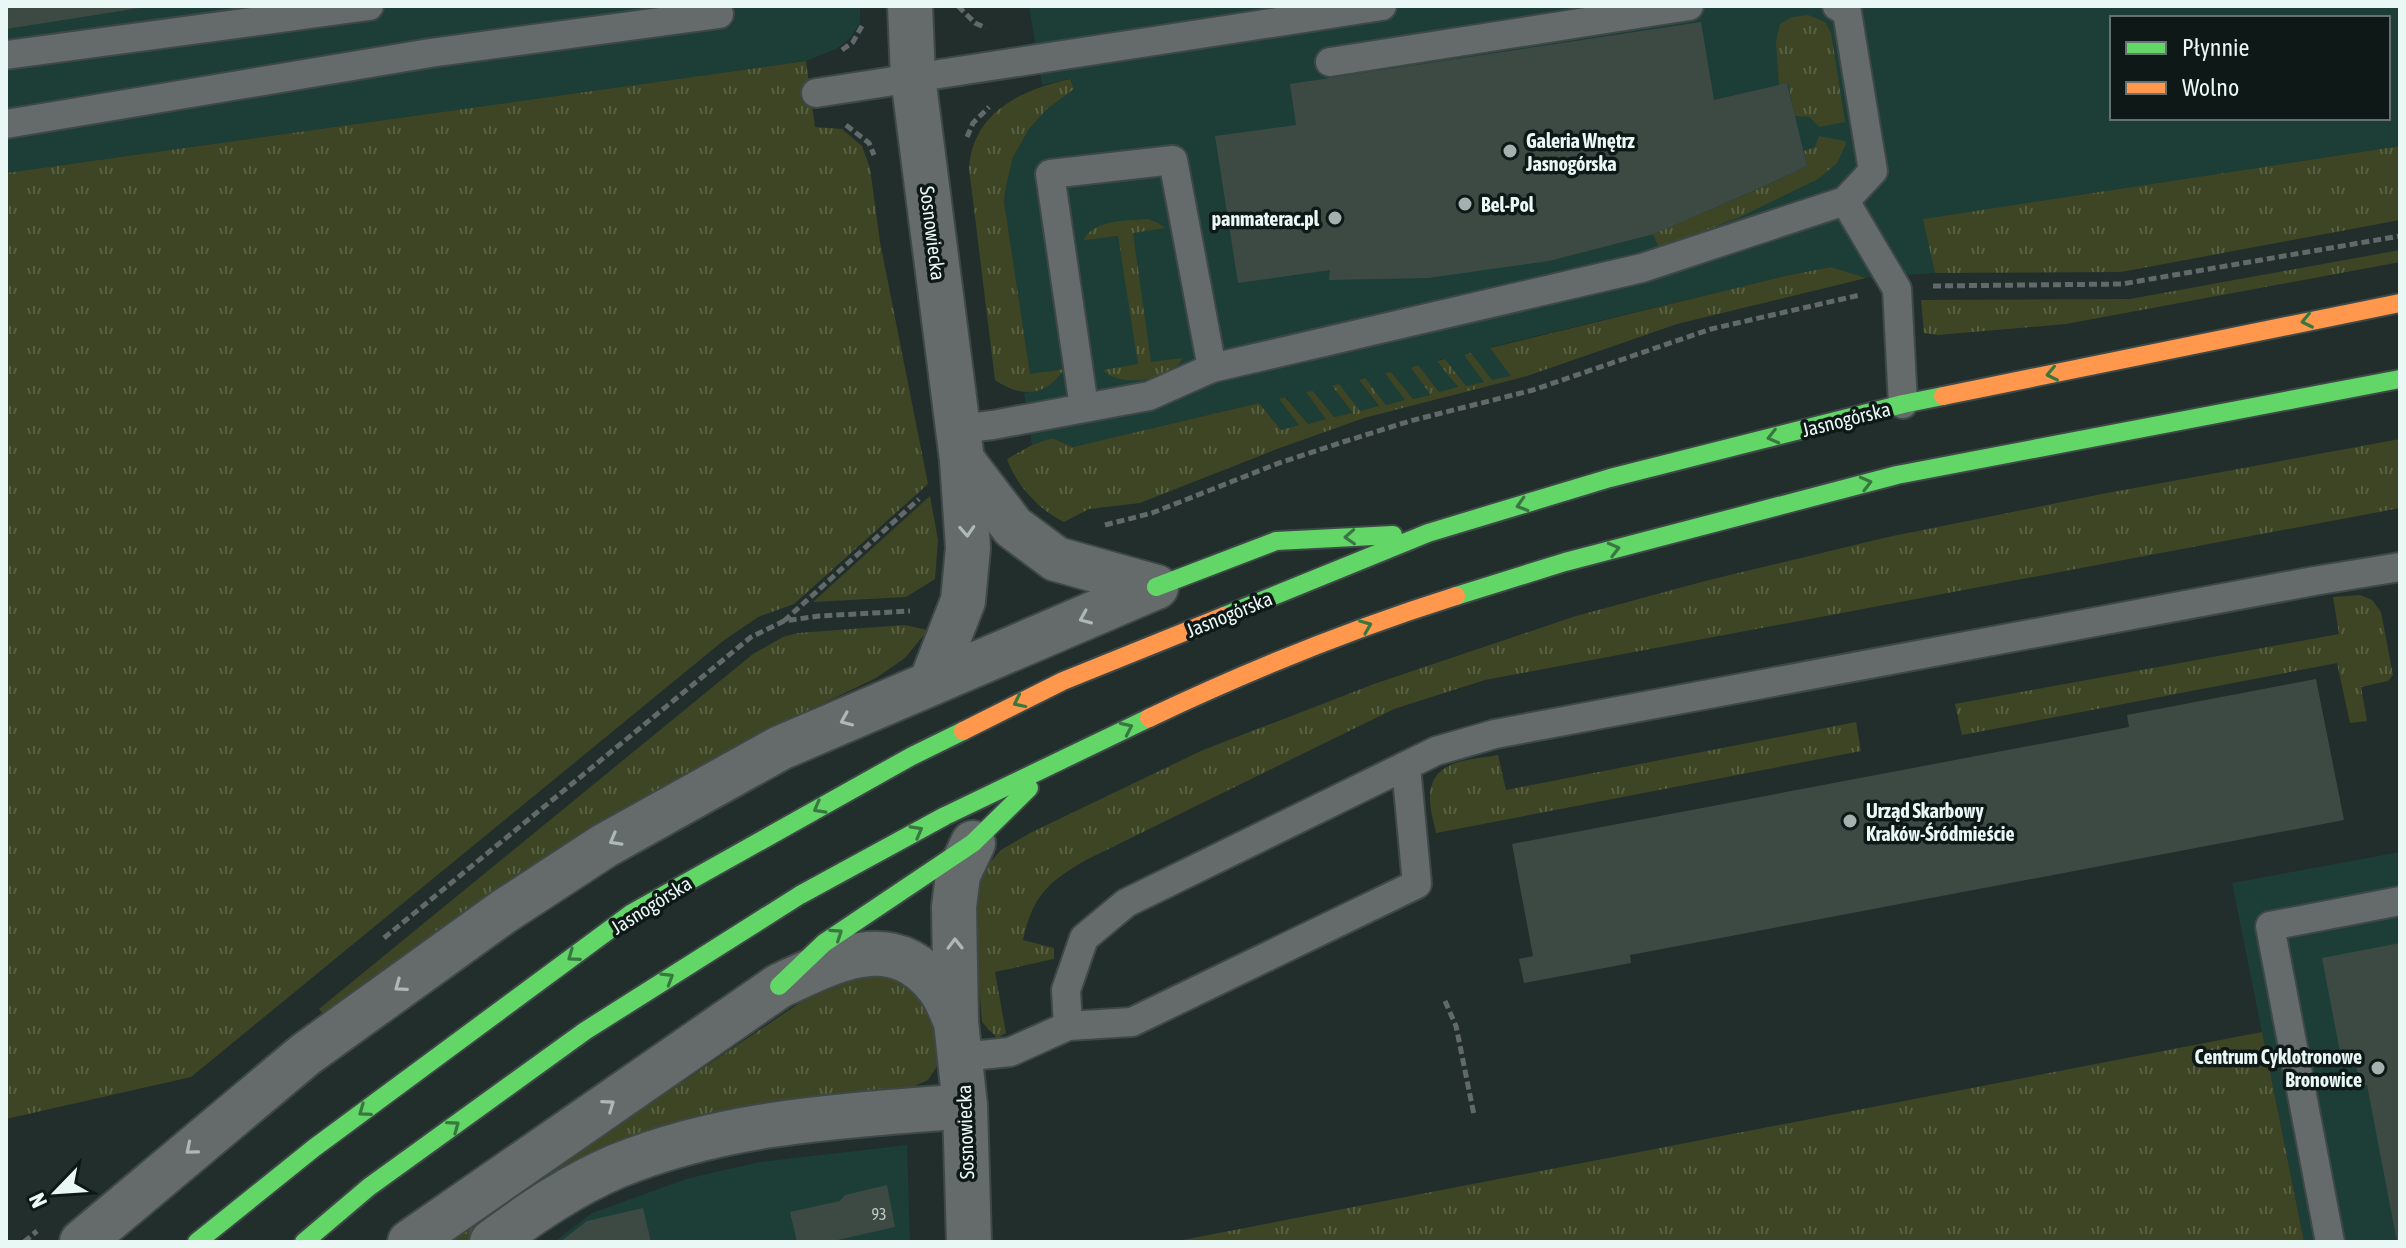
<svg xmlns="http://www.w3.org/2000/svg" width="2406" height="1248" viewBox="0 0 2406 1248" font-family="'Asap Condensed',sans-serif">
	<defs>
		<pattern id="grass-tufts" width="24" height="20" patternUnits="userSpaceOnUse" patternTransform="scale(2)"><rect width="24" height="20" fill="#3d4524"/><path d="M3 7l-1-3M5 7V3M7 7l1-3M15 17l-1-3M17 17v-4M19 17l1-3" fill="none" stroke="#596144"/></pattern>
	</defs>
	<rect width="100%" height="100%" fill="#212e2c"/>
	<!-- built -->
	<g fill="#1d3d37" fill-rule="evenodd">
		<polygon points="6,6 860,6 860,23 850,38 836,49 806,61 6,173"/>
		<path d="M1029,6H2400V146L1924,219L1935,273L1866,278L1831,267L1785,276L1491,347L1512,376L1466,386L1444,359L1438,360L1458,388L1439,393L1411,368L1432,395L1413,399L1391,372L1386,373L1406,400L1386,405L1364,378L1359,380L1379,407L1360,411L1333,387L1353,413L1334,417L1313,391L1307,392L1327,419L1307,424L1286,397L1280,399L1300,426L1281,430L1259,403L1073,447L1052,438L1032,445L1024,393L1042,389L1062,369L1030,375L1004,201L1006,186L1013,157L1029,129L1047,109L1074,89L1069,79L1042,85ZM2112,18H2388V118H2112Z"/>
		<polygon points="2400,852 2400,1242 2304,1242 2232,883"/>
		<polygon points="907,1145 910,1242 554,1242 592,1213 686,1179 759,1162"/>
	</g>
	<!-- grass -->
	<g fill="url(#grass-tufts)">
		<polygon points="1808,15 1825,22 1831,33 1845,122 1819,127 1810,117 1795,116 1788,83 1779,85 1776,42 1780,24 1792,17"/>
		<polygon points="806,61 815,127 842,129 862,146 870,168 880,242 928,484 794,604 758,617 723,641 191,1077 6,1119 6,173"/>
		<path d="M1070,79L1074,89L1047,109L1029,129L1013,157L1006,186L1004,201L1030,374L1064,369C1046,397 1021,398 995,380L969,168C973,112 1021,90 1070,79Z"/>
		<polygon points="1819,136 1845,141 1846,144 1837,163 1818,179 1740,217 1659,248 1653,234 1761,188 1807,166 1804,151 1815,147"/>
		<polygon points="2400,146 2400,220 2121,272 1935,273 1923,219"/>
		<path d="M1148,219L1158,223L1165,228L1133,233L1151,362L1183,358C1171,380 1121,389 1103,370L1138,364L1118,236L1084,240C1093,219 1128,221 1148,219Z"/>
		<polygon points="2400,250 2400,262 2066,324 1938,335 1924,333 1921,300 2130,299"/>
		<path d="M1831,267L1866,278L1677,324L1527,376L1364,418L1277,449L1140,503L1089,509L1064,522C1039,510 1016,485 1007,459L1032,445L1052,438L1073,447L1259,403L1281,430L1299,425L1279,399L1285,397L1308,424L1326,419L1306,392L1313,391L1334,417L1353,413L1332,386L1339,384L1360,411L1379,406L1359,380L1365,378L1386,405L1405,400L1385,373L1391,372L1413,399L1431,395L1411,368L1418,365L1439,392L1458,387L1437,361L1445,359L1466,386L1484,382L1464,355L1471,353L1492,380L1511,376L1490,348L1785,276Z"/>
		<path d="M2400,439V508L1485,680L1394,709L1086,860C1048,882 1033,895 1023,940L1054,948V959L995,972L1006,1033L997,1038L982,1022L974,923V893L984,869L1001,850L1030,833L1203,750L1374,684L1576,616L1709,580L1888,537L2102,494Z"/>
		<polygon points="930,496 938,540 935,579 906,597 813,602"/>
		<polygon points="2360,595 2372,600 2381,612 2393,675 2388,681 2361,687 2367,721 2350,723 2337,663 1962,735 1955,704 2339,634 2333,597"/>
		<polygon points="904,625 928,630 905,658 876,678 741,743 620,812 480,903 396,960 323,1014 319,1009 753,654 783,637 798,633"/>
		<path d="M1856,722L1861,751L1436,833C1434,821 1429,808 1430,796C1431,759 1471,760 1498,755L1506,790Z"/>
		<polygon points="847,971 903,978 935,1011 941,1060 928,1080 908,1089 773,1103 705,1117 486,1225 466,1242 445,1242 556,1159 687,1079"/>
		<polygon points="2262,1032 2304,1242 1172,1242"/>
	</g>
	<!-- building -->
	<g fill="#3d4a44">
		<polygon points="6,6 140,6 140,8 6,29"/>
		<polygon points="1701,22 1714,100 1787,83 1807,166 1760,188 1654,234 1549,261 1428,278 1329,280 1330,270 1238,283 1215,136 1296,125 1290,84"/>
		<polygon points="2316,679 2344,820 1630,955 1631,963 1524,983 1519,959 1533,956 1512,844 2129,727 2127,715"/>
		<polygon points="2400,943 2400,1242 2397,1242 2367,1085 2360,1086 2353,1050 2340,1052 2322,958"/>
		<polygon points="887,1185 895,1227 829,1242 797,1242 790,1212 840,1201 845,1195"/>
		<polygon points="643,1208 651,1242 560,1242 587,1221"/>
	</g>
	<g fill="none" stroke-linecap="round" stroke-linejoin="round">
		<defs>
			<g id="lane">
				<polyline points="6,55 369,6"/>
				<polyline points="1330,62 1689,6"/>
				<polyline points="816,93 1382,6"/>
				<polyline points="6,124 430,53 719,14"/>
				<polyline points="1845,201 1897,289 1903,404"/>
				<polyline points="1084,407 1050,174 1173,160 1212,368"/>
				<polyline points="958,429 993,425 1149,396 1212,368 1642,268 1845,201 1873,171 1847,12 1837,6"/>
				<polyline points="1068,1026 1066,990 1084,938 1126,903 1436,751 1495,734 2314,581 2400,567"/>
				<polyline points="961,1057 1010,1052 1068,1026 1132,1022 1417,884 1406,766"/>
				<polyline points="2330,1242 2270,926 2400,901"/>
			</g>
			<g id="street">
				<polyline points="910,6 913,77 962,460 968,548 963,601 931,683"/>
				<polyline points="962,460 1013,527 1056,559 1156,587"/>
				<polyline points="82,1242 306,1054 503,912 604,846 780,748 1156,587"/>
				<path d="M410,1242L779,986C834,961 892,927 939,988C946,997 951,1011 956,1022"/>
				<path d="M492,1242C531,1213 572,1185 617,1166C729,1120 846,1116 965,1106"/>
				<polyline points="969,1242 965,1106 956,1022 954,907 958,875 973,843"/>
			</g>
			<g id="fast">
				<polyline points="1156,587 1276,541 1393,535"/>
				<polyline points="1456,596 1565,562 1897,475 2400,379"/>
				<polyline points="1224,616 1428,533 1610,478 1903,404 1943,396"/>
				<polyline points="779,986 824,943 973,843 1029,788"/>
				<polyline points="197,1242 314,1148 632,913 912,756 963,731"/>
				<polyline points="304,1242 369,1187 585,1031 800,895 945,816 1149,718"/>
			</g>
			<g id="slow">
				<polyline points="1943,396 2400,303"/>
				<path d="M1149,718C1248,671 1351,629 1456,596"/>
				<polyline points="963,731 1063,681 1224,616"/>
			</g>
		</defs>
		<!-- lane casing -->
		<use href="#lane" stroke="#3e4947" stroke-width="32"/>
		<!-- street casing -->
		<use href="#street" stroke="#3e4947" stroke-width="48"/>
		<!-- fast casing -->
		<use href="#fast" stroke="#3e4947" stroke-width="22"/>
		<!-- slow casing -->
		<use href="#slow" stroke="#3e4947" stroke-width="22"/>
		<!-- path -->
		<g stroke="#626a69" stroke-width="5" stroke-dasharray="8 4" stroke-linecap="butt">
			<polyline points="958,6 975,23 986,28"/>
			<polyline points="842,50 853,42 863,24"/>
			<polyline points="846,125 869,143 874,155"/>
			<polyline points="967,137 973,123 989,107"/>
			<polyline points="1933,286 2122,284 2400,236"/>
			<polyline points="1105,525 1152,513 1279,463 1343,442 1410,421 1533,390 1711,329 1860,295"/>
			<polyline points="784,621 919,499"/>
			<polyline points="384,938 751,637 784,621 819,616 910,611"/>
			<polyline points="1445,1001 1456,1026 1474,1115"/>
			<polyline points="24,1242 37,1231"/>
		</g>
		<!-- lane -->
		<use href="#lane" stroke="#656a6b" stroke-width="28"/>
		<!-- street -->
		<use href="#street" stroke="#656a6b" stroke-width="44"/>
		<!-- fast -->
		<use href="#fast" stroke="#63d668" stroke-width="18"/>
		<!-- slow -->
		<use href="#slow" stroke="#ff974d" stroke-width="18"/>
	</g>
	<!-- one-way arrows -->
	<defs><path id="oneway-chevron" d="M-2-3.5L2.5 0L-2 3.5" fill="none" stroke-width="1.6" stroke-linecap="round" stroke-linejoin="round" transform="scale(2)"/></defs>
	<g stroke="#387840">
		<use href="#oneway-chevron" transform="translate(2307 321) rotate(168)"/>
		<use href="#oneway-chevron" transform="translate(2052 374) rotate(168)"/>
		<use href="#oneway-chevron" transform="translate(1773 437) rotate(166)"/>
		<use href="#oneway-chevron" transform="translate(1866 483) rotate(-15)"/>
		<use href="#oneway-chevron" transform="translate(1522 505) rotate(163)"/>
		<use href="#oneway-chevron" transform="translate(1350 537) rotate(177)"/>
		<use href="#oneway-chevron" transform="translate(1614 549) rotate(-15)"/>
		<use href="#oneway-chevron" transform="translate(1366 626) rotate(-22)"/>
		<use href="#oneway-chevron" transform="translate(1019 702) rotate(154)"/>
		<use href="#oneway-chevron" transform="translate(1127 728) rotate(-25)"/>
		<use href="#oneway-chevron" transform="translate(819 808) rotate(151)"/>
		<use href="#oneway-chevron" transform="translate(917 831) rotate(-29)"/>
		<use href="#oneway-chevron" transform="translate(837 934) rotate(-34)"/>
		<use href="#oneway-chevron" transform="translate(573 956) rotate(144)"/>
		<use href="#oneway-chevron" transform="translate(668 978) rotate(-32)"/>
		<use href="#oneway-chevron" transform="translate(364 1111) rotate(144)"/>
		<use href="#oneway-chevron" transform="translate(454 1126) rotate(-36)"/>
	</g>
	<g stroke="#aeb8b7">
		<use href="#oneway-chevron" transform="translate(967 531) rotate(87)"/>
		<use href="#oneway-chevron" transform="translate(1085 618) rotate(157)"/>
		<use href="#oneway-chevron" transform="translate(846 720) rotate(157)"/>
		<use href="#oneway-chevron" transform="translate(615 840) rotate(151)"/>
		<use href="#oneway-chevron" transform="translate(955 944) rotate(-91)"/>
		<use href="#oneway-chevron" transform="translate(400 986) rotate(144)"/>
		<use href="#oneway-chevron" transform="translate(609 1105) rotate(-35)"/>
		<use href="#oneway-chevron" transform="translate(191 1149) rotate(140)"/>
	</g>
	<!-- markers -->
	<g fill="#a4b1af" stroke="#0e1917" stroke-width="3">
		<circle cx="1510" cy="151" r="8"/>
		<circle cx="1465" cy="204" r="8"/>
		<circle cx="1335" cy="218" r="8"/>
		<circle cx="1850" cy="821" r="8"/>
		<circle cx="2378" cy="1068" r="8"/>
	</g>
	<g text-anchor="middle" dominant-baseline="central" stroke-width="7" stroke-linejoin="round" paint-order="stroke">
		<!-- number labels -->
		<g font-size="16" fill="#bfccc9">
			<text x="879" y="1214">93</text>
		</g>
		<!-- poi labels -->
		<g font-size="20" font-weight="bold" fill="#eaf8f5" stroke="#0e1917" text-anchor="start">
			<text x="1526" y="140">Galeria Wnętrz<tspan x="1526" dy="23">Jasnogórska</tspan></text>
			<text x="1481" y="204">Bel-Pol</text>
			<text x="1319" y="218" text-anchor="end">panmaterac.pl</text>
			<text x="1866" y="810">Urząd Skarbowy<tspan x="1866" dy="23">Kraków-Śródmieście</tspan></text>
			<text x="2362" y="1056" text-anchor="end">Centrum Cyklotronowe<tspan x="2362" dy="23">Bronowice</tspan></text>
		</g>
		<!-- street labels -->
		<g font-size="20" fill="#eaf8f5" stroke="#0e1917">
			<text transform="translate(933 233) rotate(83)">Sosnowiecka</text>
			<text transform="translate(1846 419) rotate(-14)">Jasnogórska</text>
			<text transform="translate(1229 614) rotate(-22)">Jasnogórska</text>
			<text transform="translate(651 905) rotate(-32)">Jasnogórska</text>
			<text transform="translate(965 1132) rotate(-92)">Sosnowiecka</text>
		</g>
	</g>
	<!-- border -->
	<rect width="2406" height="1248" fill="none" stroke="#eaf8f5" stroke-width="16"/>
	<!-- legend -->
	<rect x="2110" y="16" width="280" height="104" fill="#0e1917" stroke="#667270" stroke-width="2"/>
	<rect x="2126" y="42" width="40" height="12" fill="#63d668" stroke="#667270" stroke-width="2"/>
	<text x="2182" y="56" font-size="24" fill="#eaf8f5">Płynnie</text>
	<rect x="2126" y="82" width="40" height="12" fill="#ff974d" stroke="#667270" stroke-width="2"/>
	<text x="2182" y="96" font-size="24" fill="#eaf8f5">Wolno</text>
	<!-- north arrow -->
	<g transform="translate(56 1192) rotate(245)" stroke="#0e1917" stroke-width="6" paint-order="stroke">
	<path d="M0-6L14 30L0 20L-14 30Z" fill="#eaf8f5"/>
	<text y="-12" font-size="22" font-weight="bold" text-anchor="middle" fill="#eaf8f5">N</text>
	</g>
</svg>
